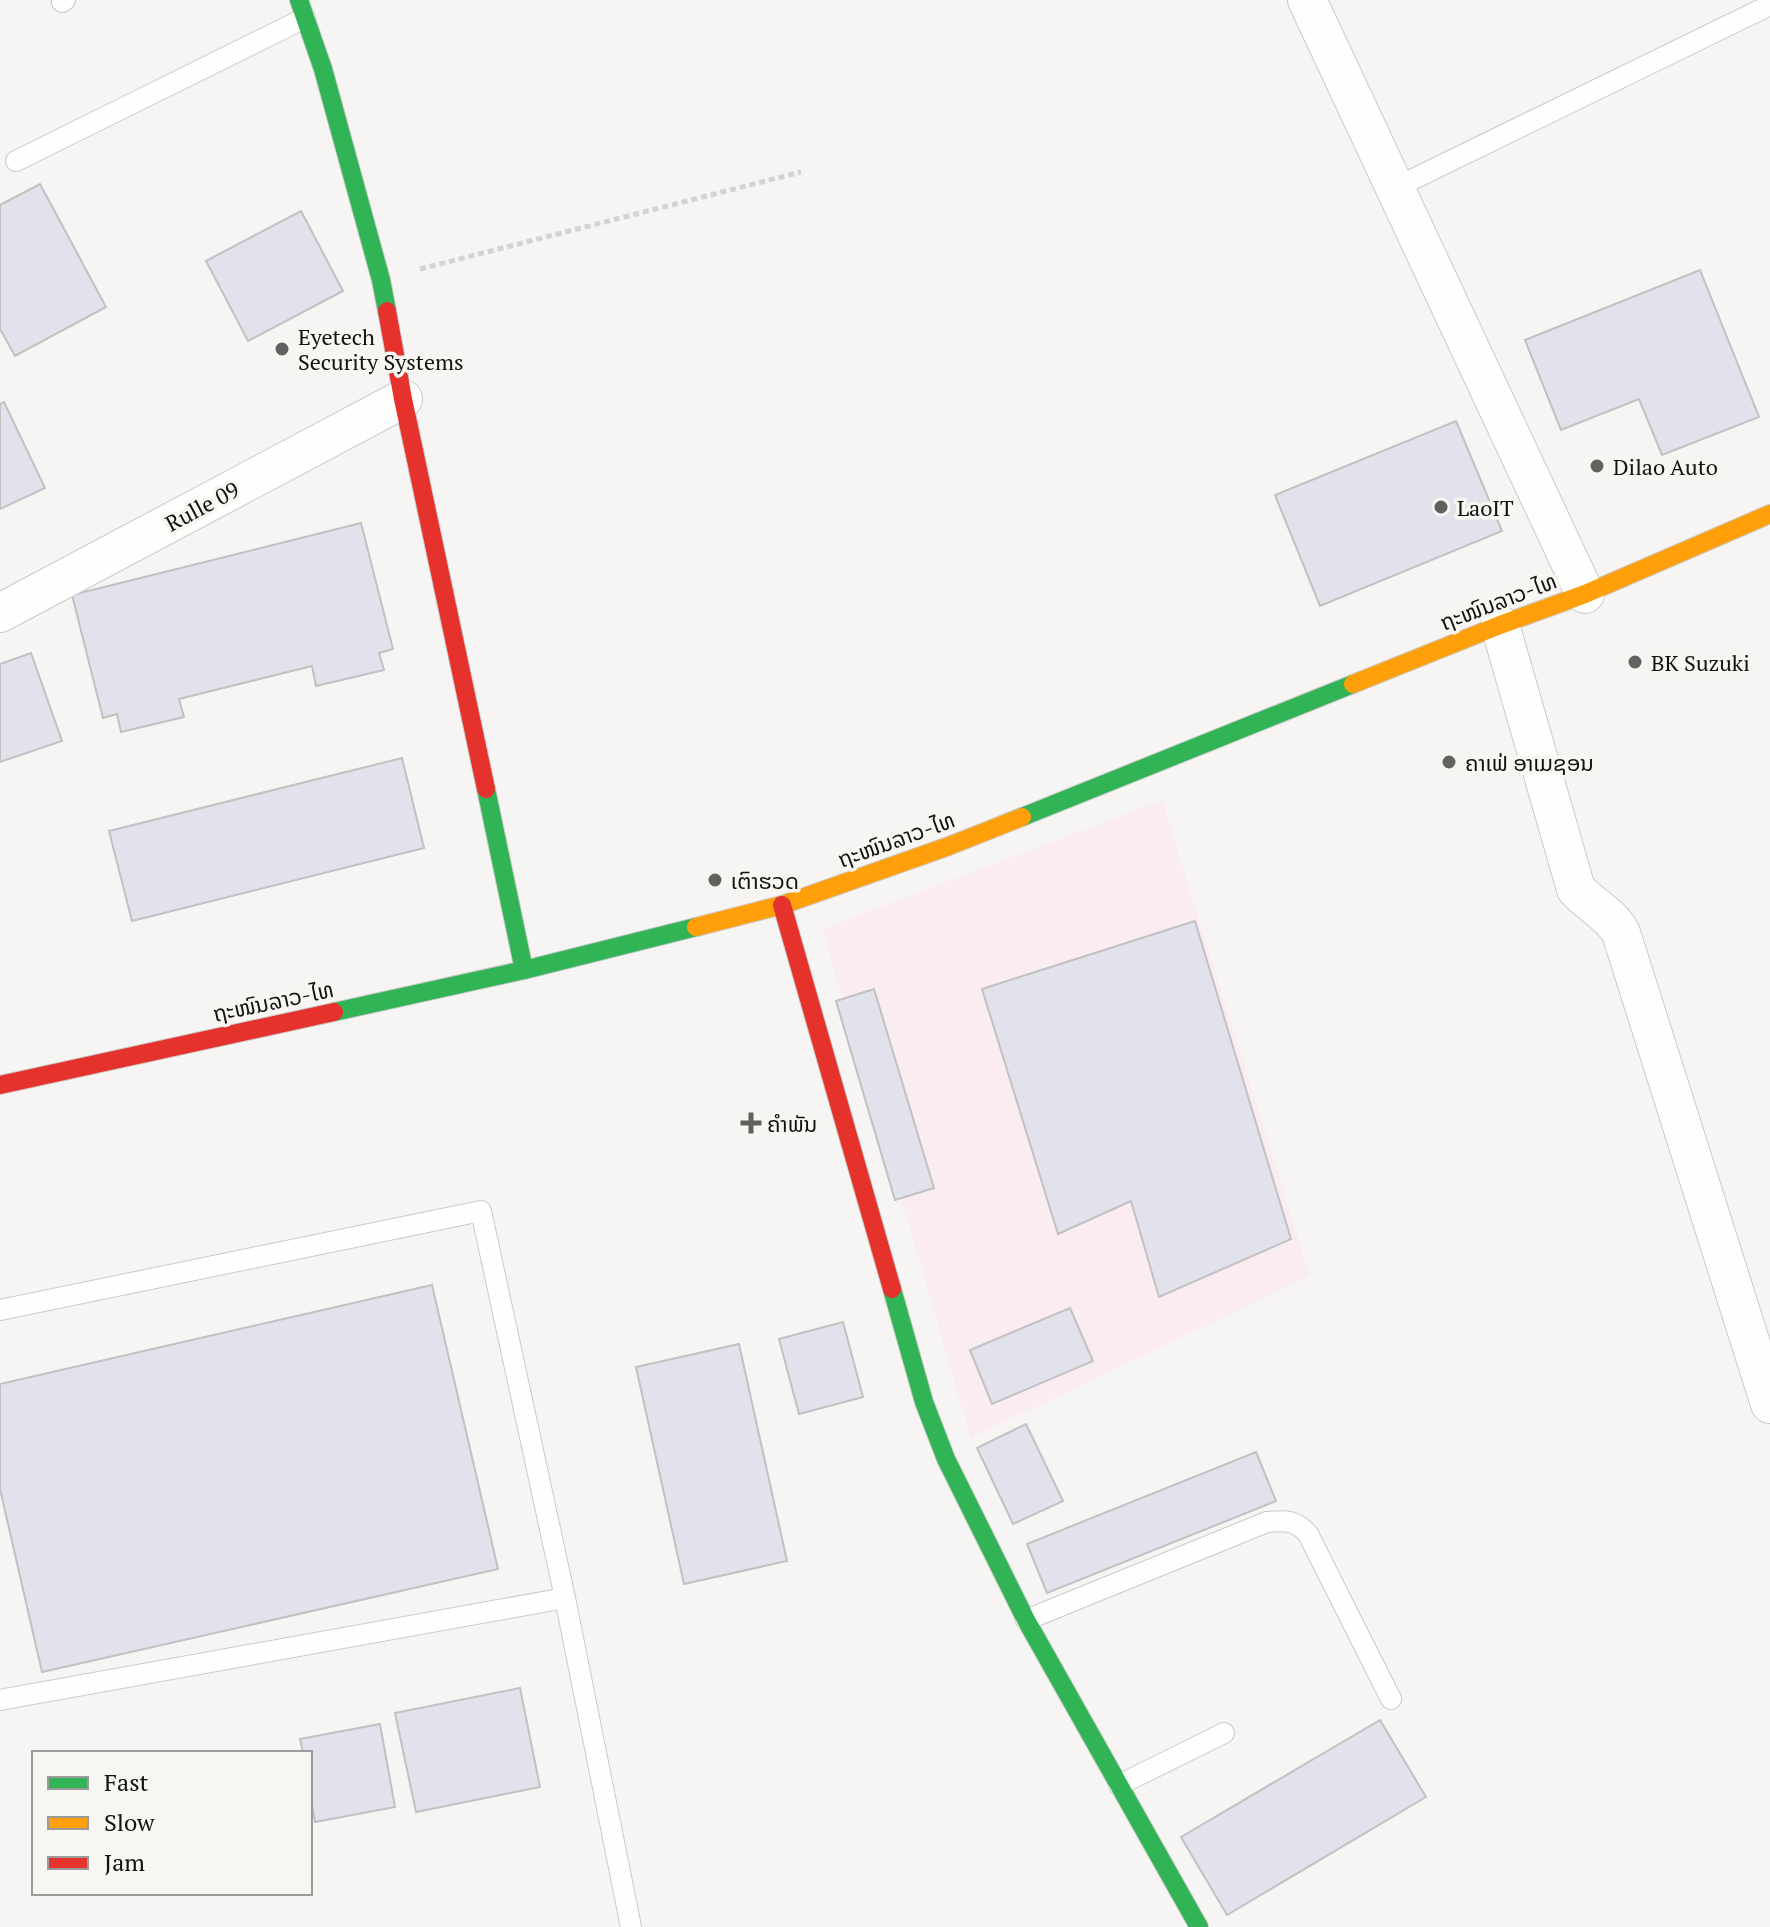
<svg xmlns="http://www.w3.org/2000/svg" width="1770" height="1927" viewBox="0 0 1770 1927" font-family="'PT Serif','Noto Sans Lao',serif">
	<rect width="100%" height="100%" fill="#f6f5f4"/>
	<!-- commercial -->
	<polygon fill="#faecf1" points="1162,800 1310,1276 971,1438 822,929"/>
	<!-- building -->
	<g fill="#e2e2ec" stroke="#c1c1c1" stroke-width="2">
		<polygon points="40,184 106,307 15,356 0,329 0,205"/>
		<polygon points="301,211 343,291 248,341 206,261"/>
		<polygon points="1700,270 1759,417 1662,455 1639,399 1561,430 1525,340"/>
		<polygon points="4,402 45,488 0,509 0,404"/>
		<polygon points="1456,421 1502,531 1320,606 1275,495"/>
		<polygon points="361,523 393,649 379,653 384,670 316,686 312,666 179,699 184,717 121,732 117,714 103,718 72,595"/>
		<polygon points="31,653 62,741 0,762 0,664"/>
		<polygon points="402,758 424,848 132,921 109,831"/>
		<polygon points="1195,921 1291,1239 1159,1297 1131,1201 1058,1234 982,989"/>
		<polygon points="874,989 934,1188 895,1200 836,1001"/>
		<polygon points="432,1285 498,1569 42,1672 0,1489 0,1384"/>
		<polygon points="1070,1308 1093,1361 992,1404 970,1350"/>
		<polygon points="843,1322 863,1397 799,1414 779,1339"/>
		<polygon points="739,1344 787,1561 684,1584 636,1367"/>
		<polygon points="1026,1424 1063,1501 1013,1524 977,1448"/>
		<polygon points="1256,1452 1276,1501 1047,1593 1027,1544"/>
		<polygon points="520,1688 540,1787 416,1812 395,1713"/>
		<polygon points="1380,1720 1426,1797 1227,1915 1181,1837"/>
		<polygon points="380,1724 395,1807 315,1822 310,1793 310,1753 303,1753 300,1739"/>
	</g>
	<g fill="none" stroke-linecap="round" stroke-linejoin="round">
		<defs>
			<g id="lane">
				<polyline points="62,2 65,0"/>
				<polyline points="16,161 305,18"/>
				<polyline points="1395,188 1770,5"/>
				<polyline points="0,1310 481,1211 565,1598 631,1927"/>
				<path d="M1026,1620L1267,1522C1285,1520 1296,1520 1308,1534L1391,1699"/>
				<polyline points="0,1700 565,1598"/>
				<polyline points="1119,1785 1224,1733"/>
			</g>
			<g id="street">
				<polyline points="1307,0 1585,594"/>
				<polyline points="0,613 403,399"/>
				<path d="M1500,625L1576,889C1590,905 1611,914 1621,933L1770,1404"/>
			</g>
			<g id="fast">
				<polyline points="299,0 323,69 381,280 387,311"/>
				<polyline points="486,789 524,970"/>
				<polyline points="1022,817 1353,684"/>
				<polyline points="334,1012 524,970 696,927"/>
				<polyline points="892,1289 924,1402 946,1459 1026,1620 1199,1927"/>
			</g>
			<g id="slow">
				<polyline points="1353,684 1500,625 1585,594 1770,514"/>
				<polyline points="696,927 782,905 949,846 1022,817"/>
			</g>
			<g id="jam">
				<polyline points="387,311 403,399 486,789"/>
				<polyline points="782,905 892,1289"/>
				<polyline points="0,1085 334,1012"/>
			</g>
		</defs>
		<!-- lane casing -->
		<use href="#lane" stroke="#cbcac9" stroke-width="22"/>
		<!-- street casing -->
		<use href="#street" stroke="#cbcac9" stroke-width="40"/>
		<!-- fast casing -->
		<use href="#fast" stroke="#cbcac9" stroke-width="20"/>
		<!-- slow casing -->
		<use href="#slow" stroke="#cbcac9" stroke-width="20"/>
		<!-- jam casing -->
		<use href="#jam" stroke="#cbcac9" stroke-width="20"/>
		<!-- path -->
		<polyline stroke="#d3d3d2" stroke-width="5" stroke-dasharray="6 4" stroke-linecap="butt" points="420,269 801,172"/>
		<!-- lane -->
		<use href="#lane" stroke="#fefefd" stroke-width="20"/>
		<!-- street -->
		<use href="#street" stroke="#fefefd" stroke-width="38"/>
		<!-- fast -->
		<use href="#fast" stroke="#30b455" stroke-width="18"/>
		<!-- slow -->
		<use href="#slow" stroke="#ff9f0a" stroke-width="18"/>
		<!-- jam -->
		<use href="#jam" stroke="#e5322d" stroke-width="18"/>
	</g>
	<!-- markers -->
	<g fill="#626160" stroke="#f7f6f3" stroke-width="3">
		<circle cx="282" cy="349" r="8"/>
		<circle cx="1597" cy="466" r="8"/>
		<circle cx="1441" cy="507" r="8"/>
		<circle cx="1635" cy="662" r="8"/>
		<circle cx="1449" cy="762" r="8"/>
		<circle cx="715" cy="880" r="8"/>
		<path d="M747 1111h8v8h8v8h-8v8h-8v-8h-8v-8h8z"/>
	</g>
	<g text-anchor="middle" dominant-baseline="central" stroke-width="7" stroke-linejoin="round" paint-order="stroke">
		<!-- poi labels -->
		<g font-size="22" fill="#121211" stroke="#f7f6f3" text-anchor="start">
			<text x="298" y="336">Eyetech<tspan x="298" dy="25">Security Systems</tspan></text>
			<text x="1613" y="466">Dilao Auto</text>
			<text x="1457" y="507">LaoIT</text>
			<text x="1651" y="662">BK Suzuki</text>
			<text x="1465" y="762">ຄາເຟ່ ອາເມຊອນ</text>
			<text x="731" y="880">ເຕົາຮວດ</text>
			<text x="767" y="1123">ຄໍາພັນ</text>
		</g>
		<!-- street labels -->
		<g font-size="22" fill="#121211" stroke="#f7f6f3">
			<text transform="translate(202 506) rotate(-28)">Rulle 09</text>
			<text transform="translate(1498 601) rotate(-21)">ຖະໜົນລາວ-ໄທ</text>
			<text transform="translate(896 839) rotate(-20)">ຖະໜົນລາວ-ໄທ</text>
			<text transform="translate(273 1001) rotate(-12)">ຖະໜົນລາວ-ໄທ</text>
		</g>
	</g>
	<!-- legend -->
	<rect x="32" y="1751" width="280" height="144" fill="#f7f6f3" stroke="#9b9b99" stroke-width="2"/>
	<rect x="48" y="1777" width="40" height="12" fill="#30b455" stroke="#9b9b99" stroke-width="2"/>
	<text x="104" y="1791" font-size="24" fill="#121211">Fast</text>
	<rect x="48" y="1817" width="40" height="12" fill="#ff9f0a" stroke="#9b9b99" stroke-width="2"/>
	<text x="104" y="1831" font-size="24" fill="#121211">Slow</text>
	<rect x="48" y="1857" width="40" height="12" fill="#e5322d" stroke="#9b9b99" stroke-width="2"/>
	<text x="104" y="1871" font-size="24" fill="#121211">Jam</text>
</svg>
